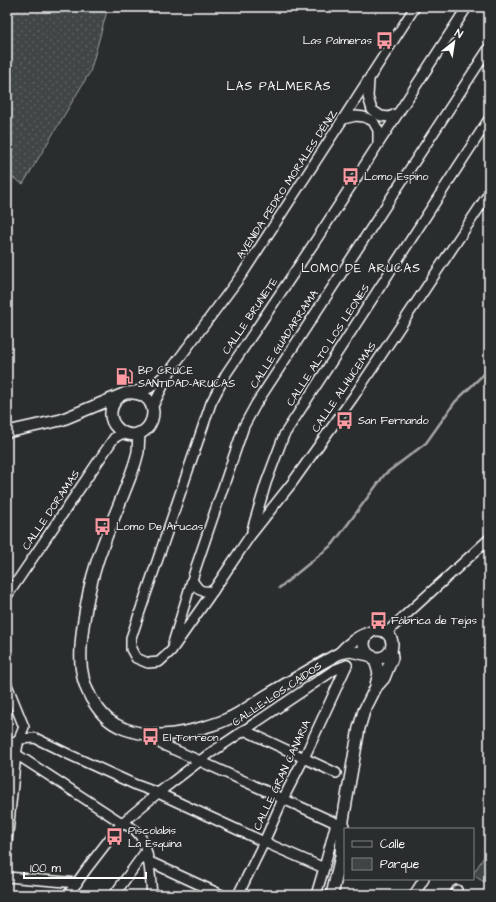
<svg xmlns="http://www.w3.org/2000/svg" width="496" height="902" viewBox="0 0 496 902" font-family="'Architects Daughter',sans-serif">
	<defs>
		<pattern id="green-dots" width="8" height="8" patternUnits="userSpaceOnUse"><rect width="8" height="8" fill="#414445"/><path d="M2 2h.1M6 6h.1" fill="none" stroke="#5e6061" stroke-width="1.8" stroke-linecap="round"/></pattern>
	</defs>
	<rect width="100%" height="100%" fill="#2a2d2e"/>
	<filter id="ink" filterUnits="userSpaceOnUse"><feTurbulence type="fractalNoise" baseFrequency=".025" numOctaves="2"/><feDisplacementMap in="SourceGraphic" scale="8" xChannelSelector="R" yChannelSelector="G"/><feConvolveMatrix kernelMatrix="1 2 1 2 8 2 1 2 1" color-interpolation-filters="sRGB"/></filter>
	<g filter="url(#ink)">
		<!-- green -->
		<polygon fill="url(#green-dots)" stroke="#a0a2a2" points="7,7 108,7 90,72 23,184 7,174"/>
		<!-- pitch -->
		<polygon fill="#414445" stroke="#a0a2a2" points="489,849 489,885 473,875 473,874"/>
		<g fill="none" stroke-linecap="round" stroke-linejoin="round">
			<!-- stream -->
			<polyline stroke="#a6a7a7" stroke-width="2.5" points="279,588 333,544 385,474 426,443 455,402 489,369"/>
			<defs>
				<g id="minor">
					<polyline points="467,7 316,240 226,374 211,403 131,638 131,649 136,658 148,663 159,662 171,651 213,591 250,536 292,483 354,396 489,193"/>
					<polyline points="369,80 368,97 372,110 381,116 389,117 398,113"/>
					<polyline points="343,119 356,116 364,117 373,121 378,130 378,143"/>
					<polyline points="131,392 150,388 168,372"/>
					<polyline points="152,408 172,368 243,273 343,119 415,7"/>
					<polyline points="252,530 266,483 284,435 489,119"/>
					<path d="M192,580C199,591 200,592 213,591"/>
					<polyline points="7,596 114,438 123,433"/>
					<polyline points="387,632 489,539"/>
					<polyline points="173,643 196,567 244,426 256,404 489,48"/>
					<polyline points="7,685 24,727 19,739 16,754 7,843"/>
					<polyline points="244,730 336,773"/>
					<polyline points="155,734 161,744 200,761 336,823 324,868 316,895"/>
					<polyline points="7,747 19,739 35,738 70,755 136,785 158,793 264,842 324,868"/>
					<path d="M16,754L122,823C126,825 132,827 136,831C150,844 150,877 152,895"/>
					<polyline points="148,861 222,895"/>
					<polyline points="7,877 77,883"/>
					<polyline points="68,895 88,867 122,823 158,793 209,754 334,670 347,665"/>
					<polyline points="114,895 146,851"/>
					<polyline points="238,895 264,842 283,799 304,758 347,665"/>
					<polyline points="414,895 424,879"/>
					<polyline points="454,895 457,890"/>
				</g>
				<g id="major">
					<path d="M7,432L61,420L126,393C140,392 152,397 153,412C153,418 151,423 148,427C130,449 94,419 120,396"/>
					<path d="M139,433L138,452L135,463C124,496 108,528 97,562C90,583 86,605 83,626C79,656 78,682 97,707C105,718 112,724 125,729C153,739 177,735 205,727C212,725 219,723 225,720C238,715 252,705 264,697C289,682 314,667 340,653C346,646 359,635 369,633"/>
					<circle cx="378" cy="644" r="14"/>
					<polyline points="340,653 350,651 369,655"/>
					<polyline points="374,657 379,673 376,685"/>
					<polyline points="332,895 341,856 343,820 359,728 364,711 376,687 384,678 392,658 391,650"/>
				</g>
			</defs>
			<!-- minor casing -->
			<use href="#minor" stroke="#fff" stroke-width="12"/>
			<!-- major casing -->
			<use href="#major" stroke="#fff" stroke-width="14"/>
			<!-- minor -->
			<use href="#minor" stroke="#2a2d2e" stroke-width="9"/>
			<!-- major -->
			<use href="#major" stroke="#2a2d2e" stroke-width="11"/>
		</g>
	</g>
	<!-- icons -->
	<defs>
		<symbol id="bus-bare" viewBox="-9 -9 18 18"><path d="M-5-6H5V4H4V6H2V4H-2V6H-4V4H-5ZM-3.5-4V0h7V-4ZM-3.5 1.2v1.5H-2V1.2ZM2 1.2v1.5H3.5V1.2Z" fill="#ff9aa2" stroke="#2a2d2e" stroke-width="2.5" paint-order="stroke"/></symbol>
		<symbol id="fuel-bare" viewBox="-9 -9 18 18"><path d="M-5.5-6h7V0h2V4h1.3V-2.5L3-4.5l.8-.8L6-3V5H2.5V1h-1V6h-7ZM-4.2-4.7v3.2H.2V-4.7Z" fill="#ff9aa2" stroke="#2a2d2e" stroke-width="2.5" paint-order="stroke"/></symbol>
	</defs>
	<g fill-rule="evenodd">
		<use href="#bus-bare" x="372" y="28" width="25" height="25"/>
		<use href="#bus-bare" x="338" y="164" width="25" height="25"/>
		<use href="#fuel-bare" x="112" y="364" width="25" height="25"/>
		<use href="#bus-bare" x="332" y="408" width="25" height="25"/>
		<use href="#bus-bare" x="90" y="514" width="25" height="25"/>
		<use href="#bus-bare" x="366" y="608" width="25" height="25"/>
		<use href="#bus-bare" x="138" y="724" width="25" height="25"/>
		<use href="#bus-bare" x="102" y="824" width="25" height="25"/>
	</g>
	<g text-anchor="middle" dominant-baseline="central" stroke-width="3" stroke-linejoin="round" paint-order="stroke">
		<!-- poi labels -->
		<g font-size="11" fill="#fff" stroke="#2a2d2e" text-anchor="start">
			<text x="372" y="40" text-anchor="end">Las Palmeras</text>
			<text x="364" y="176">Lomo Espino</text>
			<text x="138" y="370">BP CRUCE<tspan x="138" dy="13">SANTIDAD-ARUCAS</tspan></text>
			<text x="358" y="420">San Fernando</text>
			<text x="116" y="526">Lomo De Arucas</text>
			<text x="391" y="620">Fábrica de Tejas</text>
			<text x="163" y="737">El Torreon</text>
			<text x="128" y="830">Piscolabis<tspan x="128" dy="13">La Esquina</tspan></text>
		</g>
		<!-- street labels -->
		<g font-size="11" fill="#fff" stroke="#2a2d2e">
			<text transform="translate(287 184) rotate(-57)">AVENIDA PEDRO MORALES DÉNIZ</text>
			<text transform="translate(250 316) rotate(-56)">CALLE BRUNETE</text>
			<text transform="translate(284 339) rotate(-57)">CALLE GUADARRAMA</text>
			<text transform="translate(328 345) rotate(-57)">CALLE ALTO LOS LEONES</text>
			<text transform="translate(344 387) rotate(-56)">CALLE ALHUCEMAS</text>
			<text transform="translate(51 510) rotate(-56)">CALLE DORAMAS</text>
			<text transform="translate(277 694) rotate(-34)">CALLE LOS CAÍDOS</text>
			<text transform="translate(282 775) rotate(-65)">CALLE GRAN CANARIA</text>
		</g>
		<!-- neighbourhood labels -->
		<g font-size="12" letter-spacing="1" fill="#fff" stroke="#2a2d2e">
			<text x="279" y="86">LAS PALMERAS</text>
			<text x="361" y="268">LOMO DE ARUCAS</text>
		</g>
	</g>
	<!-- margin -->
	<rect width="496" height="902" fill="none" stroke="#2a2d2e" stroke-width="24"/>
	<rect x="12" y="12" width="472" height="878" fill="none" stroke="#fff" stroke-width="1.5" filter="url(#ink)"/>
	<!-- legend -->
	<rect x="344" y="828" width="130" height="52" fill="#2a2d2e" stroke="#7f8182"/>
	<rect x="352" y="841" width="20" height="6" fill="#2a2d2e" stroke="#7f8182"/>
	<text x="380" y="848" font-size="12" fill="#ffffff">Calle</text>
	<rect x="352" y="858" width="20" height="12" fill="#414445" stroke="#7f8182"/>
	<text x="380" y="868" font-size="12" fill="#ffffff">Parque</text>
	<!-- north arrow -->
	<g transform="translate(454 42) rotate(30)" stroke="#2a2d2e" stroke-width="3" paint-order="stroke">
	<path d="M0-3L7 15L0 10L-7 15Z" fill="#ffffff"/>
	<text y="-6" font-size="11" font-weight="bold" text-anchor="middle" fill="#ffffff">N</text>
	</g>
	<!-- scale -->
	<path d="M24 872v6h122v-6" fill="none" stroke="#ffffff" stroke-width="2"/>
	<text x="30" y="872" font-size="12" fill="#ffffff" stroke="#2a2d2e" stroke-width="3" paint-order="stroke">100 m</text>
</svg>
